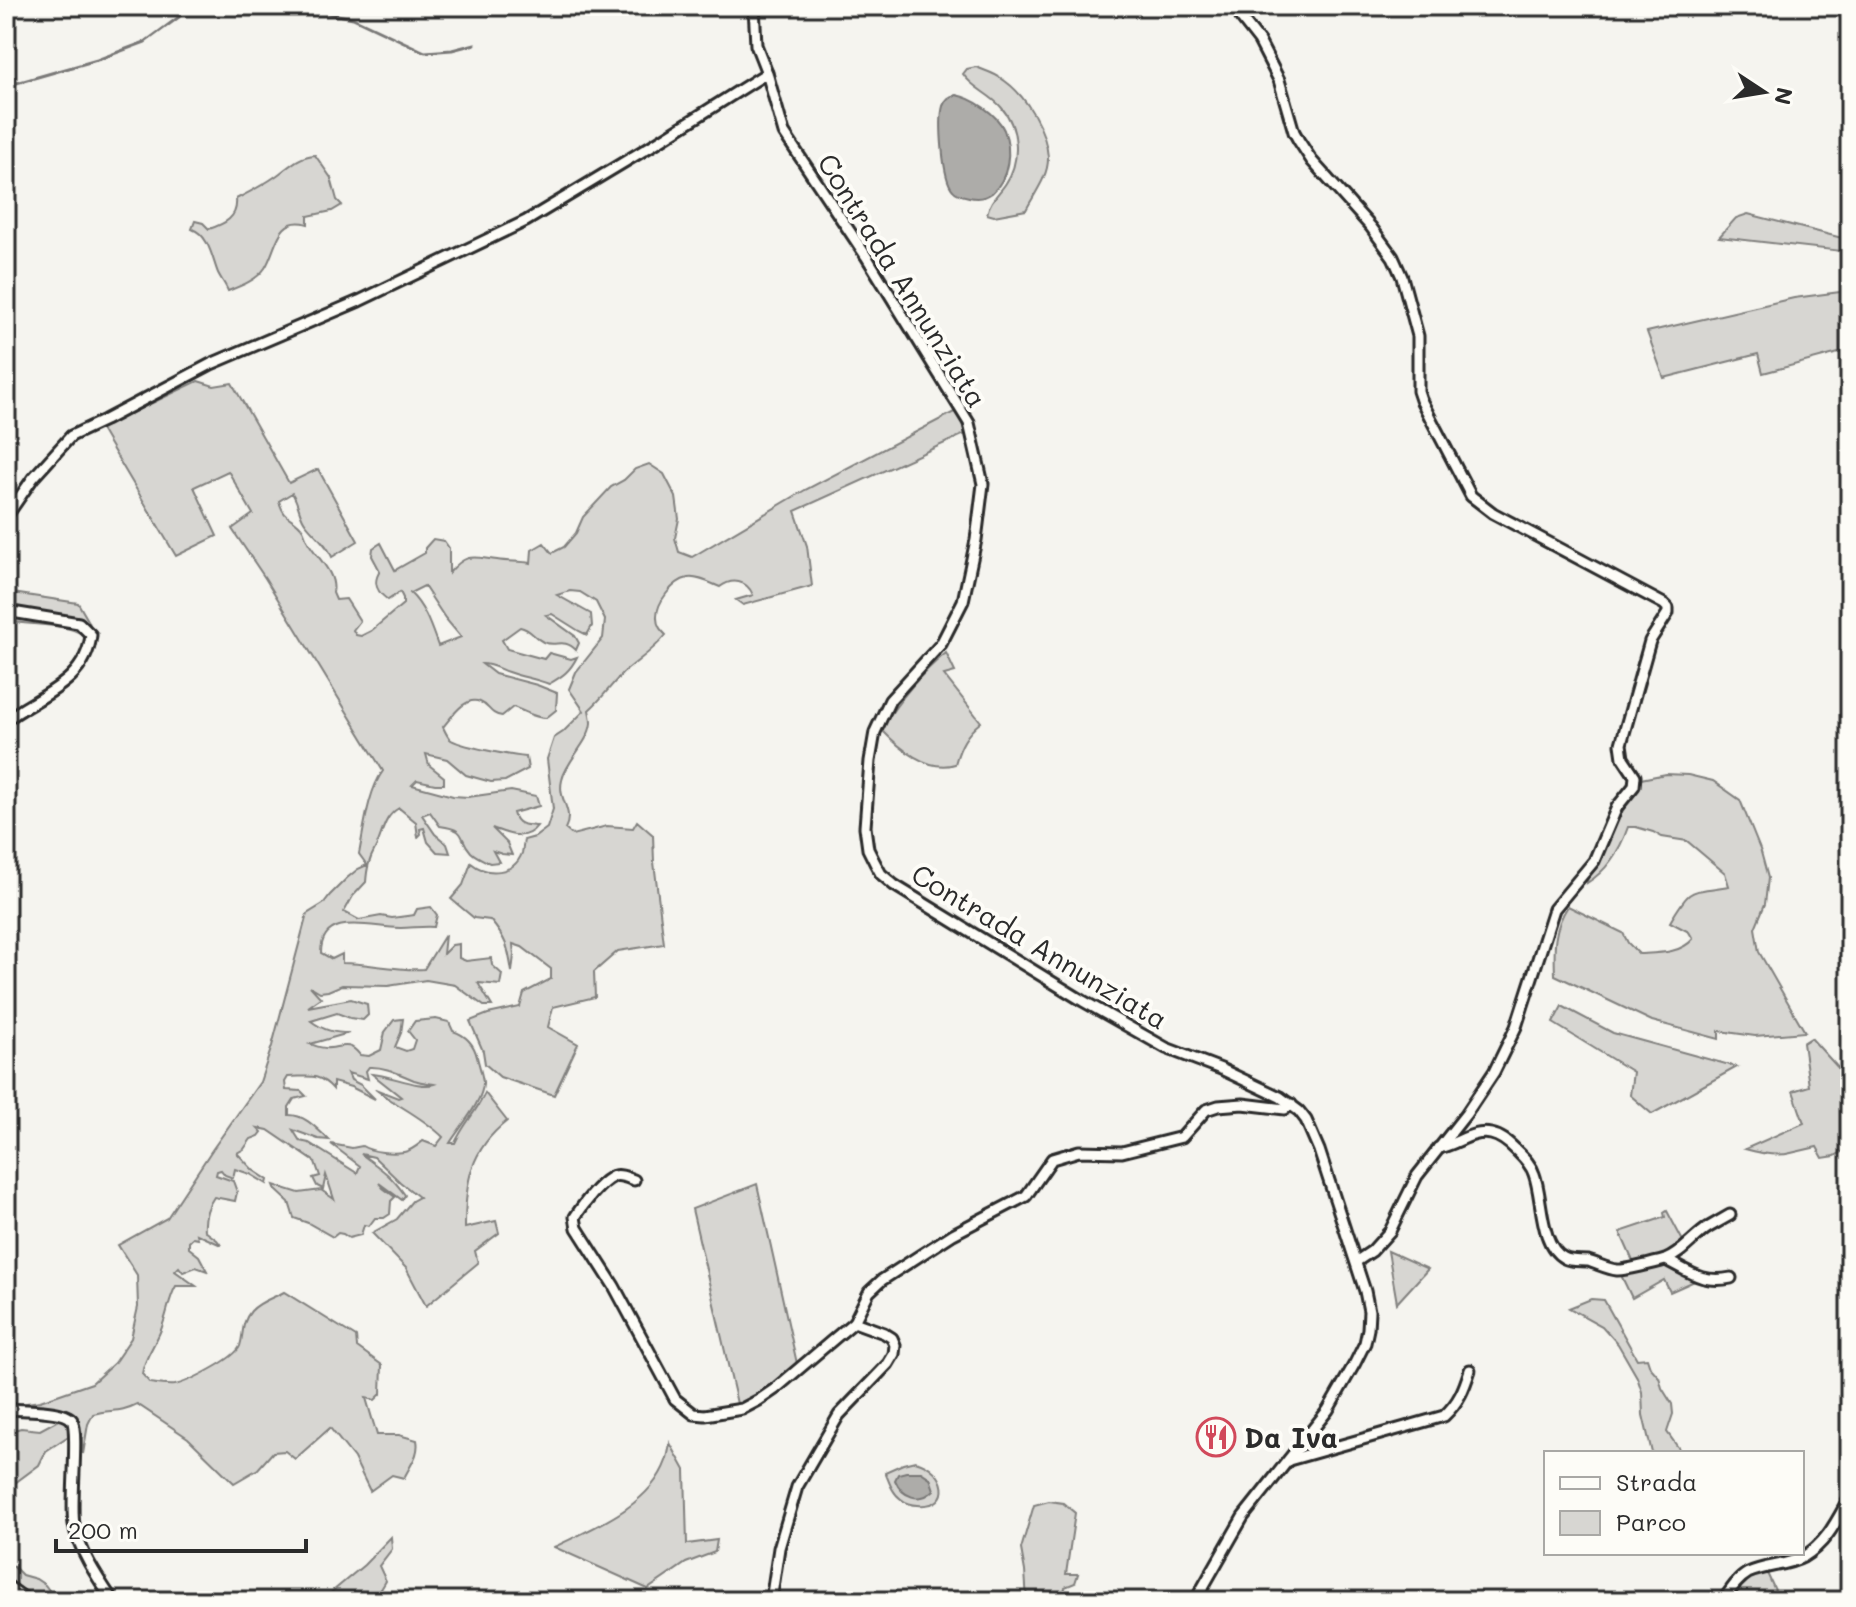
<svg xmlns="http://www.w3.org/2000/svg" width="1856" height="1607" viewBox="0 0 1856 1607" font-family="Mali,sans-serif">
	<rect width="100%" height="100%" fill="#f5f4ef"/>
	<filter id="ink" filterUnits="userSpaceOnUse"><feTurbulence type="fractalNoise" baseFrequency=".0125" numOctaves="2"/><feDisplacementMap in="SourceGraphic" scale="16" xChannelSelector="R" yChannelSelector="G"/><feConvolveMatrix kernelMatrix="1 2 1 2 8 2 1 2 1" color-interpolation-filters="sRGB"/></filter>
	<g filter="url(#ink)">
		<!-- green -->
		<g fill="#d7d6d2" stroke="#81807e" stroke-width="2" fill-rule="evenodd">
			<path d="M976,67C986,71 997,74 1005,81C1027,97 1046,130 1048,157C1049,176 1034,194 1026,210L994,216L987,214C990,200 999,194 1006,183C1021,160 1019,127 1001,107C990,94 972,88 963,74L967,69Z"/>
			<path d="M315,155L331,178L337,200L342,205L332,211L308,216V224C276,215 277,250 265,268C257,280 241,286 228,291C225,284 221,279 218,273C212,258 209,235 192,229L195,221L203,223L209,229C224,224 238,218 236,199C250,192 263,185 276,176C289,167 298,156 315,155Z"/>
			<polygon points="1748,214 1850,240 1850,252 1719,237 1736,218"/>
			<polygon points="1850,288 1850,350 1763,373 1758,354 1664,378 1647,332 1794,298 1840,292"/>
			<path d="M198,381L214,386L232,383L289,483L318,469L358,541L332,557C327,543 315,536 306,524C299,516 299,503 292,493L279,501C285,522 294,516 303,530C305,534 306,538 308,542C317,558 337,573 333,593L336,600L346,599L360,621L353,630L356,635L361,636L371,631L403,604V598L400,592L388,600C377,592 372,583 380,571L372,556L373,548L381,543L395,570L425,553V548L433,539L444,541L449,548V573C467,552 473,557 497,560C508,562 520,561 531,563L532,550L544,543L552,553L564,547L576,533L583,517L611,487L624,480L635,469L649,464L664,474L676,497L679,519L675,538L679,552L692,557L805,490L958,410L965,434L795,511L807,546L812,586L743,605L736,600L753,595C747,580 732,578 720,587C710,583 697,576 688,578C673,581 656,603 657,618C657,626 661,630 666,635C654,650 638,660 623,673C611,685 602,699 589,710C590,715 591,719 591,723C589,743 566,761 562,780C557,801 575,809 565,829L572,835L607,826L633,828L637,821L653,835L654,862L664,944L618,951L594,972L595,997L553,1007L548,1027L578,1044L554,1095L500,1077L485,1064L483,1051L470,1021L488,1014L520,1007L524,993L551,979V969L522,947L513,944L514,955L512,972C508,947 507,940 490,920L474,918L451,899L463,885L471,863C487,876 514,875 522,853C523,849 523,844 524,840L535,837L547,828L553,809L547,759L554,738L563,732L584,711L569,689L576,672L603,638L605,620L596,602L580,592L570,591L557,595L591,614L592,626L587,635L579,631L552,614L546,615L575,636L579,643L576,650C563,637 556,648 543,642C533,637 531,629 520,627L502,640L507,649L544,659L549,653L571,659L577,657C570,671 563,676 549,684C536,679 522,677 508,672C499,669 492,664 482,664L495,674L537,685L557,693L556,710L546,718C533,718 525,711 513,707L502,716C489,714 490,706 480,702C465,695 451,718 443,727C445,731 447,736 450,739C458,746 514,756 526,757L528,769L505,781L491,782L466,775L447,759L426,754L429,765L444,777V784H435L417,780L412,785L453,796L468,797L511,791L536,796L539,806L513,813C516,826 526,825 537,826C525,842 508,834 492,828L507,843L512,855L502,854L493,851L499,862L490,863C484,860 476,857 471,852C457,837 469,830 440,826L430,812L422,815L435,834L447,844L450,853L437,852L428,842L424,828L420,829L421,834L418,837L416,822L399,808C383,817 383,834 375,849C369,860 367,868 366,882L353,896L344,912L359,920L381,916L392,918L414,915L417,909L431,907L437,915L434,927C423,926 412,928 401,928C375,929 321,909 321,953L332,959L342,954V963C369,963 397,971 424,969L445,935L443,954L452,945L459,944V958L466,961L491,958L492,965L502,974L500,985L478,983L492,1006H484L455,985L426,980L388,986L342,985L328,991L320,992L310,986L321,998L308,1007L351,999L367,1004L368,1015L363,1020L350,1018L337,1013L311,1021C323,1030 334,1033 349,1033L310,1044C316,1046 323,1049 330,1048C344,1046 350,1042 360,1055L369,1056L381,1050L385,1032L394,1020L403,1019L401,1033L395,1047L406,1051L412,1049L415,1040L408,1031L415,1021L436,1019L449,1022L453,1031C465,1035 474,1044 477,1057C479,1065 482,1074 483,1082C484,1100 460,1127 450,1143H455C463,1125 477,1111 485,1093L507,1121C470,1150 465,1183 465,1228L496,1221L499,1233L475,1251L478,1263L426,1306L406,1268L372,1233L397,1219L412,1201L419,1197L400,1182L374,1157L361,1154C381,1169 389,1173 405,1195L402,1200L379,1183L383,1188L395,1197L391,1201L390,1214L384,1218H375L369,1226L364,1225L361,1235L349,1238L343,1234L338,1233L333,1237L308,1223L294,1218L289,1202L276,1190L274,1185L299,1193L321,1190L334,1199L326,1175L323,1189L317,1186L313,1178L320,1176L315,1162L268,1130L258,1128L262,1132L259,1136L251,1139L244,1149L237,1153L253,1170L268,1180L267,1184L250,1174L235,1169L233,1178L225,1175L221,1170L217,1171L216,1175L233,1181L237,1192L235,1201L214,1197C207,1207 204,1219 205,1231L217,1240L221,1245L197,1234L198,1239L193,1238L189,1242V1248L199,1256L207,1271L196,1267L183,1272L179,1267L175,1271L196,1286H176C169,1298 168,1311 163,1324C158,1342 144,1356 142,1374L150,1383C157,1384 167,1386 175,1385C188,1382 235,1359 240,1346C244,1333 241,1323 251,1311C260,1301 273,1298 284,1292L356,1337L357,1347L382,1365L381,1394L375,1400L366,1398L377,1435H399L417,1440C420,1455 410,1465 404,1478L392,1475L370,1491L354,1458L330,1428L295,1459L285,1451L273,1452L258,1469L234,1483L188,1438L137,1404C120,1413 110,1409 93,1414L88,1424L83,1454C82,1445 83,1431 79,1423C72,1407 36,1407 20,1404L40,1401L92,1383L114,1363L131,1338L138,1307L137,1275L118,1245L167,1218L212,1150L260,1082L272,1046L307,914L323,904L330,895L347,878L358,869L367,865L359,854C364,829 368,791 383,771L265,578L232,529L253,514L228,471L194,487L217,536L176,556L100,428ZM424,586L445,618L461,637L438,646C431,627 425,607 410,593ZM369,1067C385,1066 399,1074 414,1080C420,1082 428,1083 434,1084C420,1089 390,1075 372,1074L401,1097L398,1098L375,1089C397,1106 423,1117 443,1137L436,1146L423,1141C418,1145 411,1151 404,1152C392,1154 372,1152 362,1146L352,1148L331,1144L360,1166L357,1173L309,1143L300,1141L293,1130L318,1139L329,1140C317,1129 306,1115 289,1115V1107L294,1099L306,1096L301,1091L286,1090L285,1082L288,1077C309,1077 318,1072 333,1089V1082L351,1087L375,1099L361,1085L351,1080L348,1073L368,1079L366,1071Z"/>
			<path d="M6,592L78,603L89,622L94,640C86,636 78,631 70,629C49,623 27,625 6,621Z"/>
			<path d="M946,653L955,672L944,675L981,722C966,734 960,746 955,764C928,773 898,747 881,729C899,700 920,674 946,653Z"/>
			<path d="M1666,774L1688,775L1713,781L1740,800L1761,852L1768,878L1765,904L1755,928L1759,952L1805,1032L1755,1036L1719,1031V1039L1652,1021L1555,975C1554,948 1553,929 1568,906L1623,933L1628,943L1639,954C1658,953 1680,954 1693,939L1689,932L1670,922C1692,885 1689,893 1729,886L1725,873L1687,841L1662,837L1653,832L1636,827H1628C1620,850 1608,870 1587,883L1588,875L1600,859L1615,818L1641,779Z"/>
			<polygon points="1562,1006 1613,1033 1737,1067 1652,1114 1630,1095 1633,1072 1553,1023"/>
			<path d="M1811,1038L1850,1081V1148L1835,1156L1823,1158L1817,1147C1808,1149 1800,1151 1791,1153C1777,1157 1759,1153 1745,1149L1804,1123L1793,1091L1809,1086L1803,1043Z"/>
			<polygon points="757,1184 798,1368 779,1382 738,1408 692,1209"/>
			<polygon points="1667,1211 1684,1243 1672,1252 1681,1274 1688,1272 1699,1279 1670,1292 1664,1280 1632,1298 1620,1273 1636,1268 1620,1232 1665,1217 1664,1213"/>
			<polygon points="1388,1251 1428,1269 1397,1303"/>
			<polygon points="1591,1299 1604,1300 1637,1359 1647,1358 1650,1367 1659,1377 1662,1388 1672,1404 1673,1414 1667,1432 1682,1453 1652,1453 1643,1415 1642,1392 1637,1377 1618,1344 1602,1326 1569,1308"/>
			<polygon points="62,1418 70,1424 73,1433 46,1451 39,1465 15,1483 6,1494 6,1432 21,1428 40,1430"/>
			<path d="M670,1443L685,1470L687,1544L717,1540L715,1552L686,1563L648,1589L554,1547C593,1528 650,1506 666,1461C668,1456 669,1449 670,1443Z"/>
			<path d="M915,1461C947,1469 955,1508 918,1505C913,1505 905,1503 901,1499C892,1493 889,1481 885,1472L903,1464Z"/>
			<polygon points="1049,1501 1063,1503 1075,1513 1066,1574 1078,1574 1075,1583 1065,1587 1063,1601 1027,1601 1025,1571 1021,1549 1034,1505"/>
			<polygon points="391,1537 392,1549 379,1566 386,1581 374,1601 321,1601 364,1565"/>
			<polygon points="6,1559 22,1575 36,1579 45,1585 57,1601 6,1601"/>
			<path d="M1766,1571L1780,1601H1738L1733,1594C1742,1581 1751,1576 1766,1571Z"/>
		</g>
		<!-- water -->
		<g fill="#adaca9" stroke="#797877" stroke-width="2">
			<path d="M956,95C973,98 997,114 1004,130C1012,150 1009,178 992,193C985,198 977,199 969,197C964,196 956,194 953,190C942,179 939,120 943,106C946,99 949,96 956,95Z"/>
			<path d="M906,1472H921L930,1478L934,1490C920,1504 902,1497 895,1480L898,1474Z"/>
		</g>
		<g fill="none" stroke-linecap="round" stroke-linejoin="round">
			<!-- stream -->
			<g stroke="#797877" stroke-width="3">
				<polyline points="291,6 353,18 425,52 452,50 475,44"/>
				<polyline points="6,86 97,60 145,42 179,17 191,6"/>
			</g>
			<defs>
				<g id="minor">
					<polyline points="754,6 756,45 767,73 784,133 866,256 969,423 983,484 976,540 963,601 941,644 890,700 875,732 870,761 865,827 868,849 875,863 881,874 894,885 1083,1001 1166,1048 1221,1069 1280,1097 1299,1111 1306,1120 1319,1150 1365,1291 1369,1311 1368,1329 1365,1343 1355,1363 1328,1410 1243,1517 1195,1601"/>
					<polyline points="1237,6 1241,18 1259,41 1279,80 1294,132 1299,141 1312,161 1371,227 1393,257 1402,277 1418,336 1418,391 1421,400 1471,496 1493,513 1664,604 1668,608 1668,613 1650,641 1621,744 1623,758 1635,776 1634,786 1617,807 1594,861 1554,909 1516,1027 1494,1072 1466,1114 1417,1176 1390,1231 1372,1251 1357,1261"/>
					<polyline points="6,517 33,478 71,436 105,420 211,364 359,301 526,221 651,146 767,73"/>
					<path d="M6,611L79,623L91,635C86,683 40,695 6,720"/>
					<path d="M1438,1148C1457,1145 1471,1130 1491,1134C1501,1136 1508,1142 1516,1150C1523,1157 1531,1164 1534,1174C1543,1197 1539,1245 1564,1258C1571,1262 1581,1260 1588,1261C1598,1264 1608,1269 1617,1270C1623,1271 1658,1262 1665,1260C1682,1254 1694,1236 1709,1227C1716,1223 1723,1219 1730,1215"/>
					<path d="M634,1180C628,1178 620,1174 614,1176C600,1182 583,1205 575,1217L577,1228L614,1286L675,1399L694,1414L705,1415L742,1409L759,1400L775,1389L854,1322"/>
					<path d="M1666,1260C1690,1272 1703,1284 1731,1278"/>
					<path d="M6,1409C19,1410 65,1409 72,1420C79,1432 70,1503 74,1524C78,1549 99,1580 113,1601"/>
					<path d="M1289,1460L1444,1416C1459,1402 1464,1389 1470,1370"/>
					<polyline points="771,1601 779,1548 797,1487 839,1415 888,1364 894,1354 895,1345 892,1338 884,1333 854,1322 869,1292 882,1280 953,1234 1026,1196 1052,1159 1079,1151 1122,1152 1182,1137 1206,1110 1218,1106 1243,1104 1285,1109 1291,1104"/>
					<path d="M1723,1601C1730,1591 1737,1579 1748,1573C1766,1565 1786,1566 1803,1557C1827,1543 1837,1520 1850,1497"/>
				</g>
				<polyline id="trunk" points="6,1588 24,1601"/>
			</defs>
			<!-- minor casing -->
			<use href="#minor" stroke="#2b2b2b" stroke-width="15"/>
			<!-- trunk casing -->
			<use href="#trunk" stroke="#2b2b2b" stroke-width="20"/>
			<!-- minor -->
			<use href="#minor" stroke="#fdfcf7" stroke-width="9"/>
			<!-- trunk -->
			<use href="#trunk" stroke="#fdfcf7" stroke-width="14"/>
		</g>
	</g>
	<!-- icons -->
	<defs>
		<symbol id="restaurant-ring" viewBox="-11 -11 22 22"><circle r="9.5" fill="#fdfcf7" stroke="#d1495b" stroke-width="1.5"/><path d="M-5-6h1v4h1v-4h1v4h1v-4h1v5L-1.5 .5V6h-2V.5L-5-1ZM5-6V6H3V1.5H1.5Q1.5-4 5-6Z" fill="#d1495b"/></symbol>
	</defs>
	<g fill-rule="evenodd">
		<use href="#restaurant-ring" x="1194" y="1415" width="44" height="44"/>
	</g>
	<g text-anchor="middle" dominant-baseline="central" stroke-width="8" stroke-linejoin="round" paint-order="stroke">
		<!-- street labels -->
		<g font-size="28" fill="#2b2b2b" stroke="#fdfcf7">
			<text transform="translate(903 280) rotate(58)">Contrada Annunziata</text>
			<text transform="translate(1040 946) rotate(31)">Contrada Annunziata</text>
		</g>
		<!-- poi labels -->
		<g font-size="28" font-weight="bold" fill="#2b2b2b" stroke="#fdfcf7" text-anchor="start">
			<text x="1244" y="1437">Da Iva</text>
		</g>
	</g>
	<!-- margin -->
	<rect width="1856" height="1607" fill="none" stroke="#fdfcf7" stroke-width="32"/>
	<rect x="16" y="16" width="1824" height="1575" fill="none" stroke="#2b2b2b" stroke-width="3" filter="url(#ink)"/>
	<!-- legend -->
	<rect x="1544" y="1451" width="260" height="104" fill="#fdfcf7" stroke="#a9a8a5" stroke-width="2"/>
	<rect x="1560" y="1477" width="40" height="12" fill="#fdfcf7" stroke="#a9a8a5" stroke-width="2"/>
	<text x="1616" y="1491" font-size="24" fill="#2b2b2b">Strada</text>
	<rect x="1560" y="1511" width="40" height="24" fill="#d7d6d2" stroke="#a9a8a5" stroke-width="2"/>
	<text x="1616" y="1531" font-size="24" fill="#2b2b2b">Parco</text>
	<!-- north arrow -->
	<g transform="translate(1764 92) rotate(102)" stroke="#fdfcf7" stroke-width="6" paint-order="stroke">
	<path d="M0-6L14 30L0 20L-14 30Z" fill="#2b2b2b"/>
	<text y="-12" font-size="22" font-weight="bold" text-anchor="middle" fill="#2b2b2b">N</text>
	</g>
	<!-- scale -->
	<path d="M56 1539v12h250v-12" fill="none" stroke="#2b2b2b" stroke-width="4"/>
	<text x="68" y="1539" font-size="24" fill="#2b2b2b" stroke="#fdfcf7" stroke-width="6" paint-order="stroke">200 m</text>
</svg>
